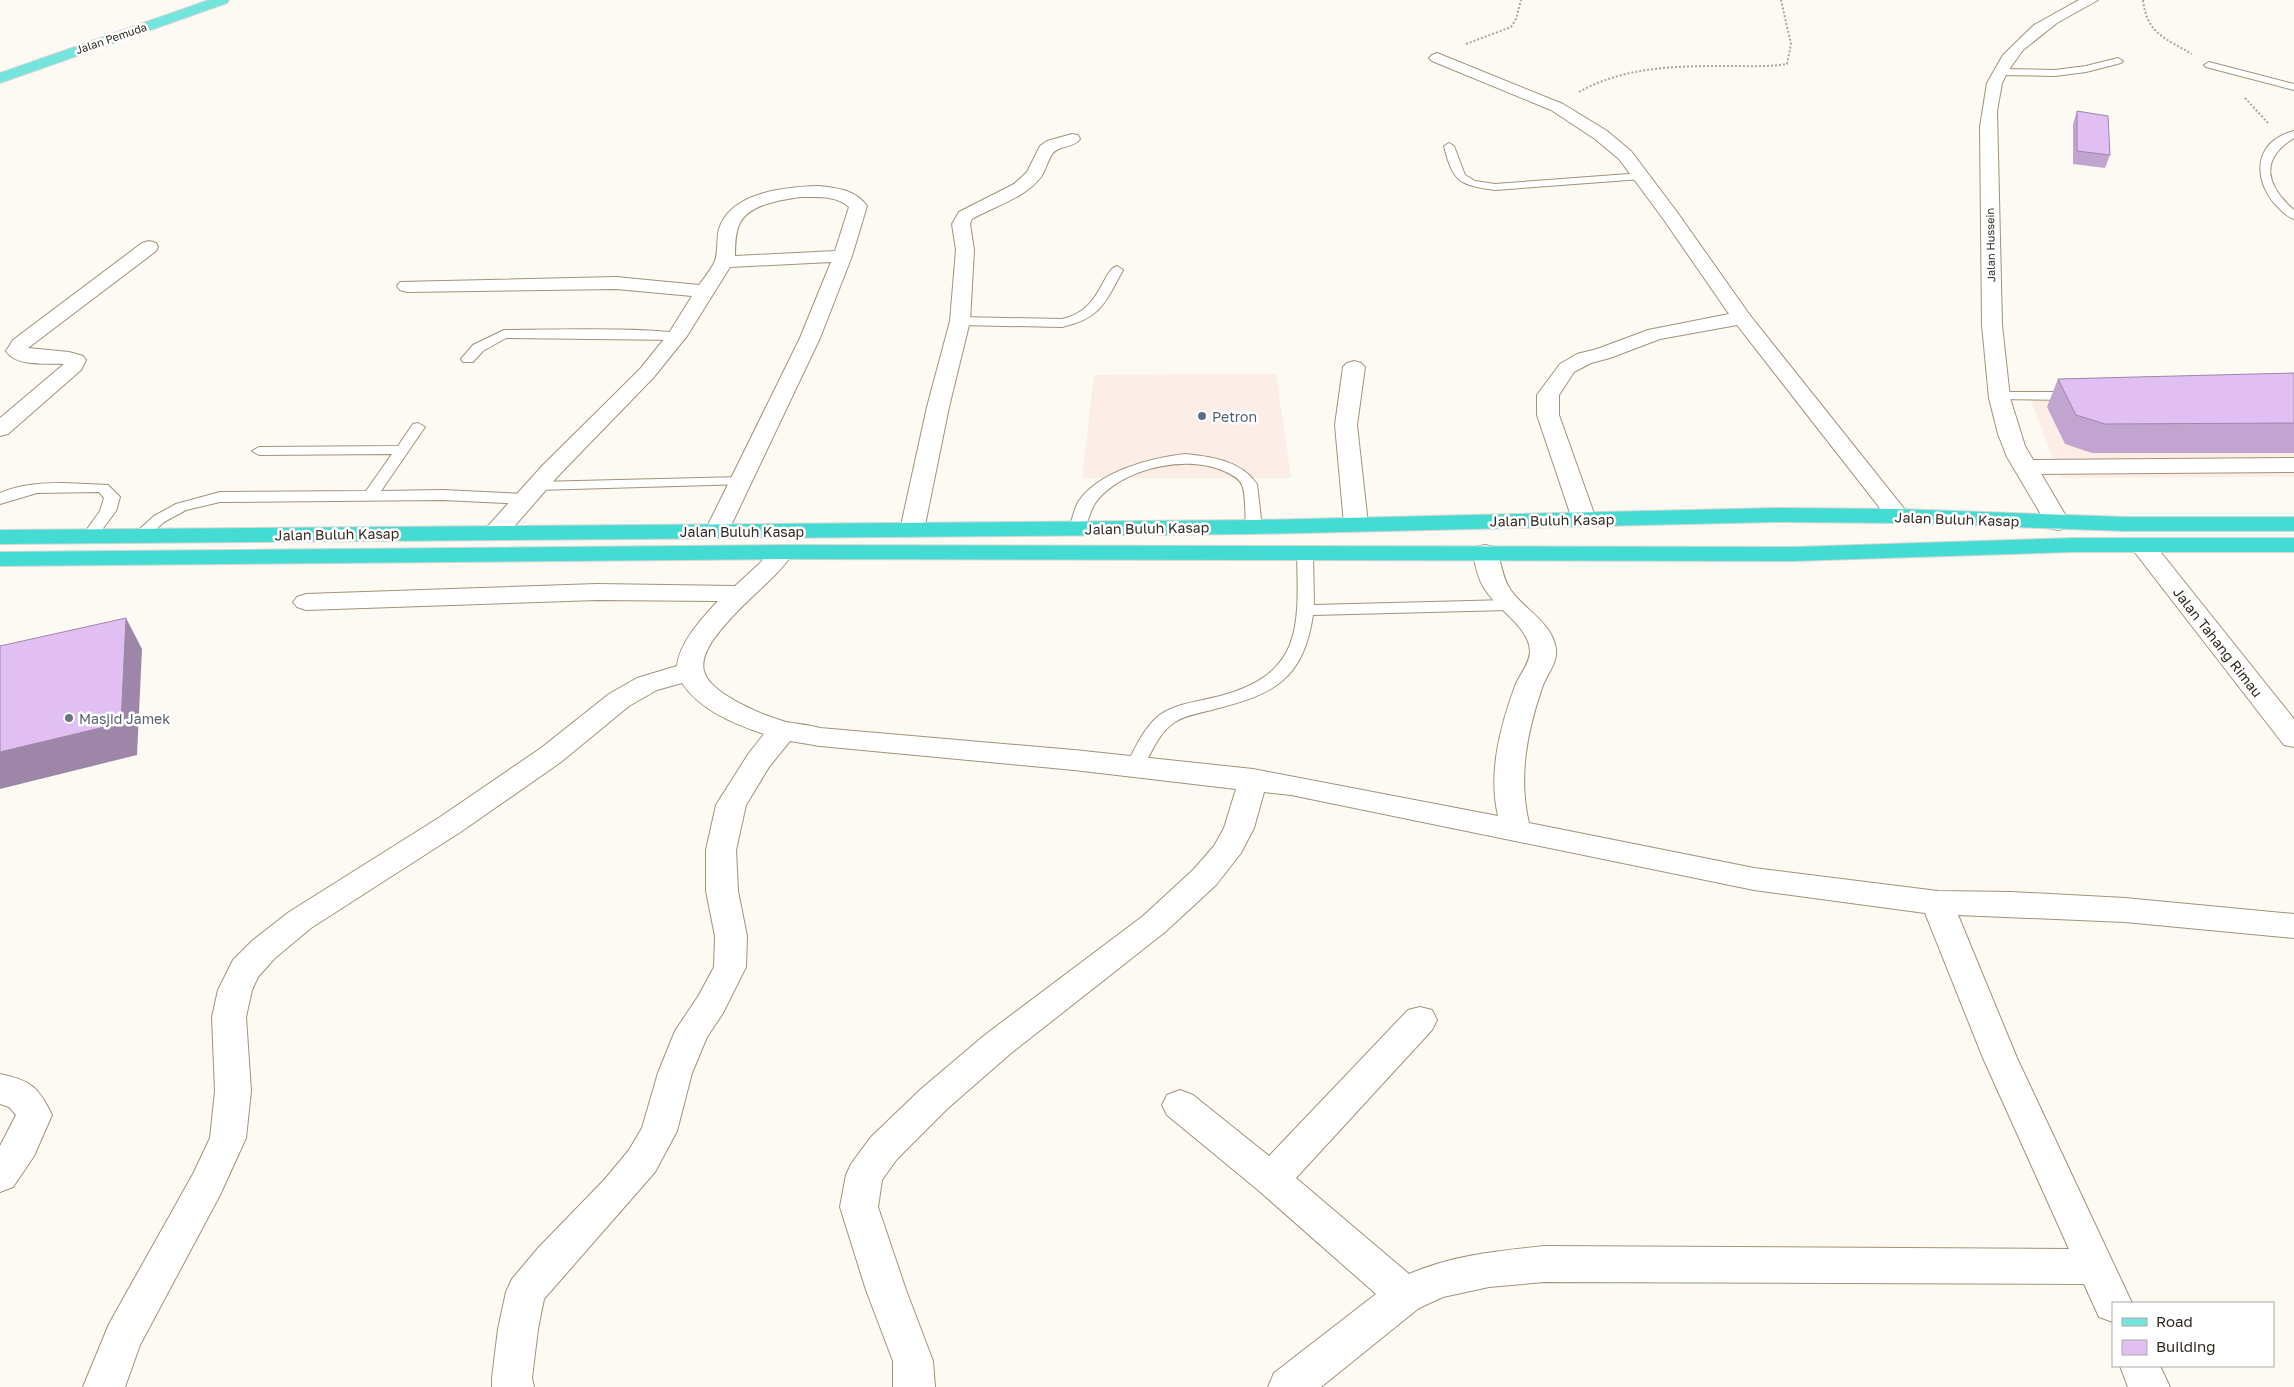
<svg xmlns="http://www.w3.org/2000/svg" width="2294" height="1387" viewBox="0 0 2294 1387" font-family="'Golos Text',sans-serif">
	<rect width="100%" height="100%" fill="#fdfaf4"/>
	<!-- commercial -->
	<g fill="#fcede7">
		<polygon points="1276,374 1291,478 1082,478 1094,375"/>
		<polygon points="2294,391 2294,477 2060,478 2028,392"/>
	</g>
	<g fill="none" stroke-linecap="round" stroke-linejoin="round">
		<defs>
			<g id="service">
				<polygon points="2118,58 2123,61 2121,63 2086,72 2055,76 2000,75 1995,72 2000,69 2055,70 2086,66"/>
				<polygon points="2209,62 2294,84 2294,90 2206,67 2204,65"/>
				<path d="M2294,131V138C2259,159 2266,186 2294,210V219C2286,217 2279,208 2273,202C2252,174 2256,141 2294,131Z"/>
				<path d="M1449,143L1454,146L1465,175L1475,181L1495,184L1642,173L1648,176L1642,179L1495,190C1459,185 1453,182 1444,146Z"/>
				<path d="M1117,266L1123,270C1105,303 1101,318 1062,327L960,325L954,321L960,317L1062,319C1101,311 1102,270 1117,266Z"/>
				<path d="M504,330C527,330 675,326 684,336L677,340L506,338L483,351L473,362H463L461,359L473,345Z"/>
				<polygon points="2000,392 2074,392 2081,396 2074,400 1995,399 1993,396"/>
				<polygon points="418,423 425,427 381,491 443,490 526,494 534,499 526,504 443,500 220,502 186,510 164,522 145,539 135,539 132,536 154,516 176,504 220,492 366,491 392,454 259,455 252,451 259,447 398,446 413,424"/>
				<path d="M1185,454C1212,457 1240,460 1257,484L1262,527L1259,530H1249L1246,527C1245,517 1246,493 1242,485C1239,478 1231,474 1224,471C1187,455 1131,467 1102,495C1089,507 1091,519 1082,531H1072L1069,528C1072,520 1074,510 1078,502C1099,471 1150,458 1185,454Z"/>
				<polygon points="742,477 749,481 747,484 537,490 530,486 537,482"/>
				<path d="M64,483L108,485L120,497L116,511L95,539H85L82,536L100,511L104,498L99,492L37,493L0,504V493C20,484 42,483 64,483Z"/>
				<path d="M1305,549L1311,551L1313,554L1314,605L1508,600L1514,602L1516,605L1514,608L1508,610L1313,615C1303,680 1274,694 1215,709C1202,713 1187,714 1175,722C1158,733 1151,754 1141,771L1134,773L1127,771L1125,767C1135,749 1144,726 1161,714C1178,703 1201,701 1220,696C1302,674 1299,628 1297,554L1299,551Z"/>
			</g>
			<g id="minor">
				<polygon points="1437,53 1563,104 1607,131 1631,151 1677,212 1749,314 1906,511 1910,516 1906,521 1898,523 1890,521 1737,325 1660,339 1610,358 1591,363 1574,372 1559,395 1559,415 1596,519 1593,524 1584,526 1575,524 1572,519 1537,415 1537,395 1560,364 1577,354 1597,349 1648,330 1729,314 1664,220 1619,159 1595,139 1551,110 1432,61 1429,58 1432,55"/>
				<path d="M1072,134L1078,135L1080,139C1074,148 1060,145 1053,153C1048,159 1046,170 1041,177C1025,198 995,206 972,219L970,224L974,250L970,321L949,407L924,530L921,535L912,537L903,535L900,530L927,407L950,321L956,250L952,224L959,212L1014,184L1027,172L1040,146L1047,141Z"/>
				<path d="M819,186C837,188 856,190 867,206L852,256L820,338L726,536L717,538L708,536L705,531L800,338L831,262L730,267L687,336L654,377L559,475L505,537L496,539L487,537L484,532L487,527L543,465L640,369L669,333L692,296L616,289L407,292L400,290L397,286L400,282L616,277L699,285C704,278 710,271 714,263C719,253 716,240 719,229C731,191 787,187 819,186ZM800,197C817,197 836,195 849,207L835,251L735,256C735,246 735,235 739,225C748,204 781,200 800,197Z"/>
				<path d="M149,241L156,243L158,247L156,251L28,348L69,352L83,356L86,360L81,370L8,434L0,436V418L64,364C47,363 16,367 6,351L13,340L142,243Z"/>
				<polygon points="1354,361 1361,363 1365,367 1357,425 1368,524 1365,529 1356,531 1347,529 1344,524 1335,425 1343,367 1347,363"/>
				<polygon points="2294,458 2294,472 2025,474 2017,472 2013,467 2017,462 2025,460"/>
				<polygon points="2142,538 2151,540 2294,719 2294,747 2284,745 2133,550 2130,545 2133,540"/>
				<path d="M782,545L791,547L794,552C777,577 754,593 734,615C722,628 699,652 704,671C709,694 765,716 786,722C797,724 809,725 820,728L1074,750L1253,769L1498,816C1488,773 1500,727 1515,686C1519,675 1530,664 1530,651C1529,627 1498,610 1486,591C1478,580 1475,566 1473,552L1476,547L1485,545L1494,547C1502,559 1501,576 1510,589C1524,610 1552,622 1556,649C1558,663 1546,675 1542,688C1527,732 1518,777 1529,823L1754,868L1938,891L2011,892L2125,898L2294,914V938L2125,922L1958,915L2017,1058L2132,1303H2113V1322L2099,1317L2084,1284L1544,1282L1489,1287L1443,1297L1419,1308L1321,1387H1268L1274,1373L1376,1294L1258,1190L1167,1115L1162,1105L1167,1095L1180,1090L1193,1095L1269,1156L1408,1010L1420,1007L1432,1010L1437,1020L1432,1030L1296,1178L1409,1274C1453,1255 1497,1251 1544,1246L2069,1249L1983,1058L1925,913L1754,890L1291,795L1264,792L1254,828L1241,853L1216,885L1165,932L1010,1054L947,1109L897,1159L882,1180L878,1207L906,1290L933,1361L935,1387H893V1361L866,1290L840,1207L846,1175L851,1164L871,1137L921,1089L986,1034L1143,916L1194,869L1214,846L1224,828L1236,789L1074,770L820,746L790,741L769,767L746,805L736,850L738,891L747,936L746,967L723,1013L707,1037L692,1073L677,1131L655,1172L544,1299L538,1329L532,1378L534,1387H492V1378L498,1329L506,1292L512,1279L539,1247L605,1179L629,1150L642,1128L658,1073L675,1031L699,995L714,967L715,936L706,891V850L716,805L749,753L764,734C734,724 700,710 682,683L657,690L629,706L561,762L462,831L311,928L275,958L258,977L252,990L246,1017L251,1091L246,1138L220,1195L140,1345L125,1387H83L109,1324L193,1174L210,1138L215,1091L212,1017L218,990L233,960L253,940L289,912L440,817L541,748L609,694L637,678L677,666C679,643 702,618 718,601L597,600L306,610L297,607L293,602L297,597L306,594L597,584L735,586L760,563L773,547Z"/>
				<path d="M0,1074C31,1080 39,1088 52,1115L34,1156L13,1187L0,1192V1146L16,1115L9,1107L0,1104Z"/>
				<polygon points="2120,1366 2160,1366 2170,1387 2128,1387"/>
			</g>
			<polygon id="secondary" points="2079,0 2098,0 2057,23 2023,50 2008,71 2002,83 1997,111 2002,325 2010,398 2025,446 2070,523 2067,528 2058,530 2049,528 2007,457 1998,434 1989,398 1982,325 1980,127 1987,83 2003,55 2034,25"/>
			<polygon id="primary" points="209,0 229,0 227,3 0,83 0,73"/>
			<g id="trunk">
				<polygon points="1776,508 1898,509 2125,517 2294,517 2294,531 2125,531 1898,523 1776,522 1254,534 0,544 0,530 1254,520"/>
				<polygon points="2073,538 2294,538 2294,552 2073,552 1794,561 782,559 0,566 0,552 782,545 1794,547"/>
			</g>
		</defs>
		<!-- service casing -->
		<use href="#service" stroke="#a29277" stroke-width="2"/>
		<!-- minor casing -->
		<use href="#minor" stroke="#a29277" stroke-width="2"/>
		<!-- secondary casing -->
		<use href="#secondary" stroke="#a29277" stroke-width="2"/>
		<!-- primary casing -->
		<use href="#primary" stroke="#d6d4d2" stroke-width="2"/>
		<!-- trunk casing -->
		<use href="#trunk" stroke="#d6d4d2" stroke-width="2"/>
		<!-- path -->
		<g stroke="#aaa69e" stroke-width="2" stroke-dasharray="2 2" stroke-linecap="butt">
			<path d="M2143,0C2147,34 2165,38 2192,54"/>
			<polyline points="1466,44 1511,27 1516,19 1521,0"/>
			<path d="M1579,92C1625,66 1678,66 1729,66C1748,66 1768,67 1787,64L1791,44L1781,0"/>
			<polyline points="2245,98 2268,123"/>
		</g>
		<!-- service -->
		<use href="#service" fill="#fff" fill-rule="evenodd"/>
		<!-- minor -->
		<use href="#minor" fill="#fff" fill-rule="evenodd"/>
		<!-- secondary -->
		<use href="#secondary" fill="#fff" fill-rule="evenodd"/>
		<!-- primary -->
		<use href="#primary" fill="#73e5dd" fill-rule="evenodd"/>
		<!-- trunk -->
		<use href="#trunk" fill="#44dcd2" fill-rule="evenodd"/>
	</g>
	<!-- wall -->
	<g fill="#c2a4d0">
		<polygon points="2077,111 2110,155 2105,168 2073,164 2073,124"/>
		<polygon points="2294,373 2294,453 2092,453 2065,444 2047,407 2058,379"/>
	</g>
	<!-- shaded-wall -->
	<polygon fill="#9e86a9" points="126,618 142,649 137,755 0,789 0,752"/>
	<!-- building -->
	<g fill="#e2bff2" stroke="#9e86a9">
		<polygon points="2077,111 2108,116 2110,155 2077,151"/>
		<polygon points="2294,373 2294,423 2105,424 2076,415 2058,379"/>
		<polygon points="126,618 121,723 0,752 0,646"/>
	</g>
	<!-- markers -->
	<circle fill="#5c6f8a" stroke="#fff" stroke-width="2" cx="1202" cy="416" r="5"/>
	<circle fill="#6b7280" stroke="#fff" stroke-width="2" cx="69" cy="718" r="5"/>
	<g text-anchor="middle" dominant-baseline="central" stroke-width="5" stroke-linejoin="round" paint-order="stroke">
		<!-- far-street labels -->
		<g font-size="11" fill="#302a1f" stroke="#fff">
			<text transform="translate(111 38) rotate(-19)">Jalan Pemuda</text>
			<text transform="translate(1990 245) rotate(-91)">Jalan Hussein</text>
		</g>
		<!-- service labels -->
		<g font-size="14" fill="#4e5e75" stroke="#fff" text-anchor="start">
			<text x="1212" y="416">Petron</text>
		</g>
		<!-- street labels -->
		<g font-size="14" fill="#302a1f" stroke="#fff">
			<text transform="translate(1957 519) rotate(2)">Jalan Buluh Kasap</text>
			<text transform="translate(1552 520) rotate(-1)">Jalan Buluh Kasap</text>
			<text transform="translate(1147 528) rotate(-1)">Jalan Buluh Kasap</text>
			<text x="742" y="531">Jalan Buluh Kasap</text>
			<text transform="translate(337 534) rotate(-1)">Jalan Buluh Kasap</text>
			<text transform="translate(2218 642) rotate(52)">Jalan Tahang Rimau</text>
		</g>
		<!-- worship labels -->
		<g font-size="14" fill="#5b616d" stroke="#fff" text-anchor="start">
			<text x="79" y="718">Masjid Jamek</text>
		</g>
	</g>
	<!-- legend -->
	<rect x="2112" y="1302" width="162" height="65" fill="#ffffff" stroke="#acaaa5"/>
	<rect x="2122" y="1318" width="25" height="8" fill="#73e5dd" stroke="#acaaa5"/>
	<text x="2156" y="1327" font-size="15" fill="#302a1f">Road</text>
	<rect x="2122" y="1340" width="25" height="15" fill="#e2bff2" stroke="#acaaa5"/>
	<text x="2156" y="1352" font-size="15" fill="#302a1f">Building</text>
</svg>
